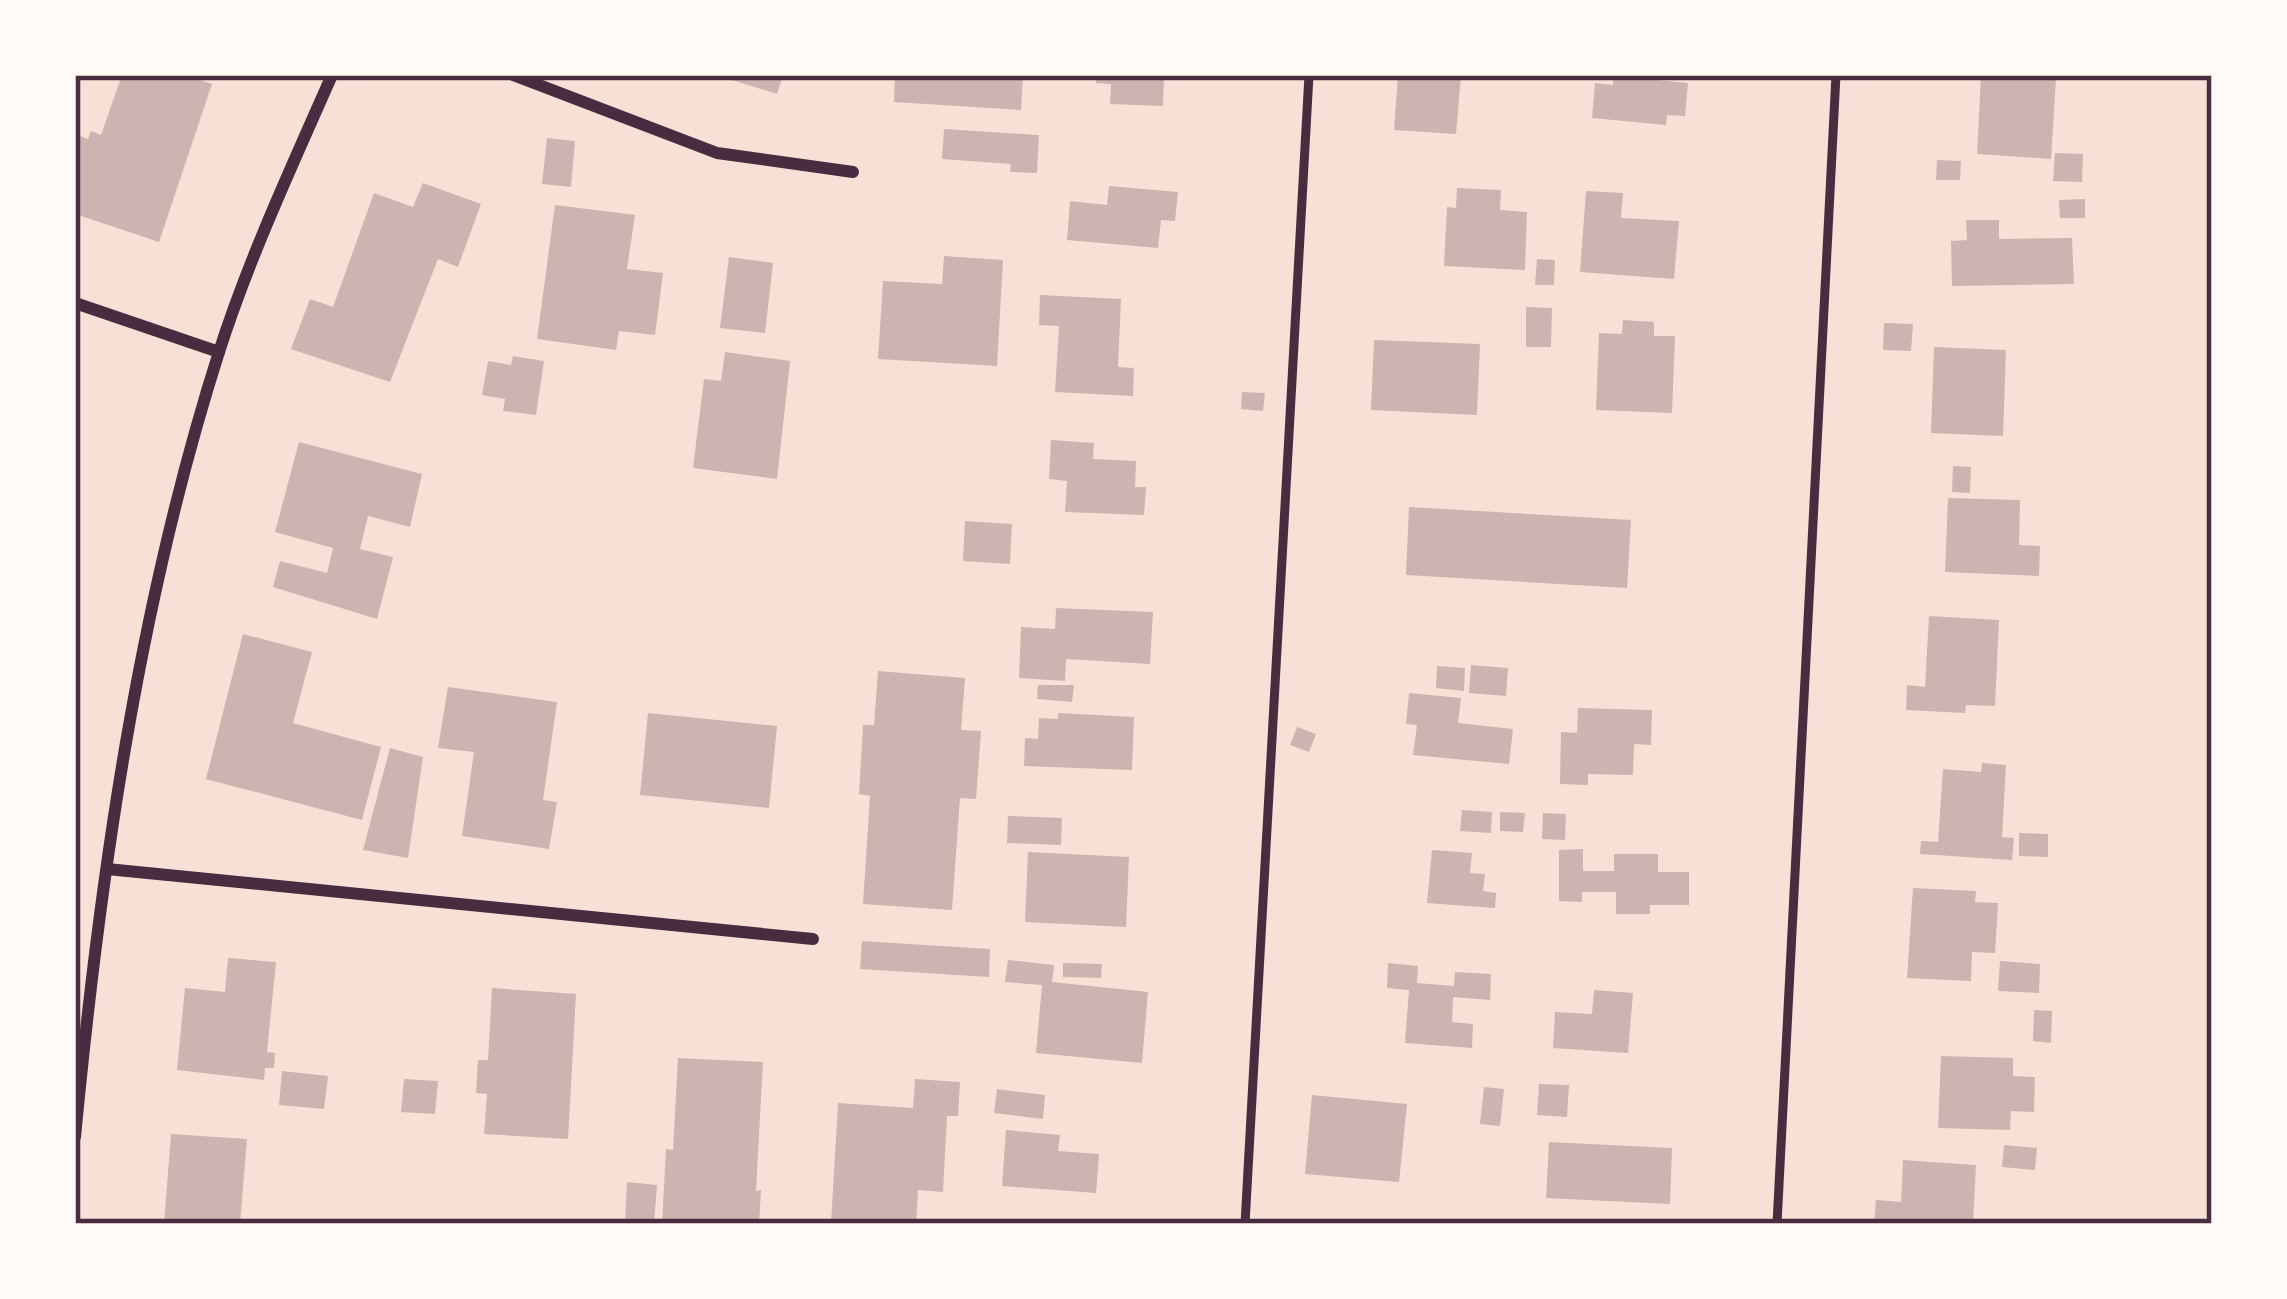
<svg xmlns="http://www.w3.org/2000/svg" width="2287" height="1299" viewBox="0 0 2287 1299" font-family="'Times New Roman',serif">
	<rect width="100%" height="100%" fill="#f7e1d7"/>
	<!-- building -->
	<g fill="#ccb4b1">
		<polygon points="122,75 185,75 212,84 159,242 75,214 75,134 88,139 91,131 101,135"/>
		<polygon points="716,75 783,75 777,94"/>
		<polygon points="895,75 1023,75 1021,110 894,102"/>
		<polygon points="1096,75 1164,75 1163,106 1110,104 1111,84 1096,83"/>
		<polygon points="1398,75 1461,75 1456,134 1394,130"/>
		<polygon points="1981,75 2056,79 2051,159 1977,154"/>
		<polygon points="1613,76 1688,83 1685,116 1667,115 1666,125 1592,118 1595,83 1613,85"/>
		<polygon points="944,129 1039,135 1037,173 1010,172 1011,164 942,159"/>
		<polygon points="547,138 575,141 571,187 542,184"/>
		<polygon points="2055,153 2083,154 2082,182 2053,181"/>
		<polygon points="1937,160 1961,161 1960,180 1936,180"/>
		<polygon points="423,183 481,204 458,267 438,259 390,382 291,349 310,299 333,307 374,193 413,207"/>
		<polygon points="1109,186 1178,192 1175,221 1161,220 1158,248 1067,240 1070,201 1107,205"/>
		<polygon points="1457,188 1501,190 1500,210 1527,212 1525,270 1444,266 1447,207 1456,208"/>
		<polygon points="1586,191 1623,193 1621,218 1679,221 1674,279 1580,272"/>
		<polygon points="2085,199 2085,218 2060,218 2059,200"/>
		<polygon points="555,205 635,215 627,269 663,273 655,335 619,331 616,350 537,339"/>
		<polygon points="1966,220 1999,220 1999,239 2072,238 2074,284 1952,286 1951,241 1967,240"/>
		<polygon points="944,256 1003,260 997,366 878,359 883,281 942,284"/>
		<polygon points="729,257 773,263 765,333 720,328"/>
		<polygon points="1537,259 1555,260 1554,285 1535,285"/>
		<polygon points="1040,295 1121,299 1118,367 1134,368 1133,396 1055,392 1059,326 1039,325"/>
		<polygon points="1526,307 1552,308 1551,347 1526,347"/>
		<polygon points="1623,320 1654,322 1654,336 1675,336 1672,413 1596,410 1599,333 1622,334"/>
		<polygon points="1884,323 1913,324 1911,351 1883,350"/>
		<polygon points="1374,340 1480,344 1477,415 1371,410"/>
		<polygon points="1934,347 2006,350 2003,436 1931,433"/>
		<polygon points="725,352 790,361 777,479 693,468 704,379 721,381"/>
		<polygon points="513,356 544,361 536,415 503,411 505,399 482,395 488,361 511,365"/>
		<polygon points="1242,392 1265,393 1263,411 1241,409"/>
		<polygon points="1051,440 1094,443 1093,459 1136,461 1135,487 1146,487 1144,515 1065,512 1067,481 1049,479"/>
		<polygon points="299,442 422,474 410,527 368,516 360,549 393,557 377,619 273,587 280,561 327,573 333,548 275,532"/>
		<polygon points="1953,466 1971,467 1970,493 1952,492"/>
		<polygon points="1948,498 2020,500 2019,545 2040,546 2039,576 1945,572"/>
		<polygon points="1409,507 1631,520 1627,588 1406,575"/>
		<polygon points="965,521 1012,524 1010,564 963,561"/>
		<polygon points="1056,608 1153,612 1150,664 1066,659 1065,681 1019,678 1021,627 1055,629"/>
		<polygon points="1929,616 1999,620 1995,706 1966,705 1965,713 1906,710 1907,685 1925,687"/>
		<polygon points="243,634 312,652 293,723 381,747 362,820 206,779"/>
		<polygon points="1471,665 1508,668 1506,696 1469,693"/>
		<polygon points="1437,666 1465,668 1464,691 1436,688"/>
		<polygon points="878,671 965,678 961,730 981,731 976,799 960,798 952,910 863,904 870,796 859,794 863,725 874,725"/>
		<polygon points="1038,685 1074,685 1072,702 1037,699"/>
		<polygon points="448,687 557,702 543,800 557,802 549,849 462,836 474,752 438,748"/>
		<polygon points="1409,693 1461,698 1458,723 1513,729 1509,764 1413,755 1417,725 1406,724"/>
		<polygon points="1578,708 1652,710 1651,745 1634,744 1633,775 1588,774 1588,785 1560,784 1561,732 1577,733"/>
		<polygon points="648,713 777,726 769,808 640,795"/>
		<polygon points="1058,713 1134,717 1132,770 1024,766 1025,738 1038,739 1039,718 1058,719"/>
		<polygon points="1297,727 1316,734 1309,752 1290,745"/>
		<polygon points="390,748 423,757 408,858 363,850"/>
		<polygon points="1982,763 2006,765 2002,837 2014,838 2012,860 1920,854 1921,841 1938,842 1943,769 1981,772"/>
		<polygon points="1462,810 1492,812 1491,833 1460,831"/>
		<polygon points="1500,812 1525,813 1523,832 1500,831"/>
		<polygon points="1543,813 1566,814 1565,840 1542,839"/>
		<polygon points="1008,816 1062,818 1061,845 1007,843"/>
		<polygon points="2019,833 2048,834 2048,857 2019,856"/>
		<polygon points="1583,849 1583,871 1614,871 1614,854 1658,854 1658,872 1689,872 1689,905 1650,905 1650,914 1616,914 1616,892 1582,892 1582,902 1559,901 1559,850"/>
		<polygon points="1432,850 1472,853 1470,873 1485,874 1483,891 1496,893 1495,908 1427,903"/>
		<polygon points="1028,852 1129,857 1126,927 1025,922"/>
		<polygon points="1913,888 1976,891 1975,902 1998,903 1995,953 1972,952 1971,981 1907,978"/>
		<polygon points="862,941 990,949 989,977 860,969"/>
		<polygon points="228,958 276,962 267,1052 275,1053 274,1068 265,1068 264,1080 177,1070 185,988 225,992"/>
		<polygon points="1008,960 1054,965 1052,982 1148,992 1142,1063 1036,1053 1042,985 1005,982"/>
		<polygon points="2000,961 2040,964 2039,993 1998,991"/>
		<polygon points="1063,963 1102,964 1101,978 1063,977"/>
		<polygon points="1388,963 1418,966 1417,983 1454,986 1455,972 1491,974 1490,1000 1453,997 1452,1022 1473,1024 1472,1048 1405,1043 1409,990 1387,988"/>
		<polygon points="492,988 576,994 568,1139 484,1134 487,1094 476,1093 478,1060 488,1060"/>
		<polygon points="1594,990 1633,993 1628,1053 1553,1048 1555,1012 1592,1014"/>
		<polygon points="2034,1010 2052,1011 2051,1043 2033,1041"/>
		<polygon points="1941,1056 2013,1058 2013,1076 2035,1077 2034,1112 2011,1111 2010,1130 1938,1128"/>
		<polygon points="678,1058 763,1062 756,1191 761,1190 759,1224 662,1224 666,1149 673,1150"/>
		<polygon points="282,1071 328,1076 324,1109 279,1105"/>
		<polygon points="404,1079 438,1081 435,1114 401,1112"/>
		<polygon points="915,1079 960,1082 958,1116 947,1116 943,1192 918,1190 916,1224 831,1224 838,1103 913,1108"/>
		<polygon points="1539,1084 1569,1085 1567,1117 1537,1115"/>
		<polygon points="1484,1087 1504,1089 1500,1126 1480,1124"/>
		<polygon points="997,1089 1045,1095 1043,1119 994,1113"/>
		<polygon points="1312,1095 1407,1104 1399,1182 1305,1174"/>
		<polygon points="1006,1130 1060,1135 1058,1151 1099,1154 1096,1193 1002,1186"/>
		<polygon points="171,1134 247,1139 240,1224 164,1224"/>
		<polygon points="1549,1142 1672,1148 1670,1204 1546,1198"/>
		<polygon points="2004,1145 2037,1148 2035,1170 2002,1167"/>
		<polygon points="1903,1160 1976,1165 1973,1224 1874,1224 1876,1200 1901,1202"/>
		<polygon points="627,1182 657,1185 654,1224 625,1224"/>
	</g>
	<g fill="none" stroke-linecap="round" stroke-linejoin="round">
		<!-- service -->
		<g stroke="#4a2c40" stroke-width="9">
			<polyline points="1245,1224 1309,75"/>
			<polyline points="1777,1224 1836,75"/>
		</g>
		<!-- minor -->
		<g stroke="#4a2c40" stroke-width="12">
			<polyline points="513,75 717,153 853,172"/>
			<polyline points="75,303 219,352"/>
			<polyline points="107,869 813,939"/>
			<path d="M75,1137C100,875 139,603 219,352C249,258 292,166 332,75"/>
		</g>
	</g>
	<!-- border -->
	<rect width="2287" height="1299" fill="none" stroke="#fffaf5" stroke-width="156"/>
	<rect x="78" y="78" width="2131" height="1143" fill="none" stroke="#4a2c40" stroke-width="4.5"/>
</svg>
